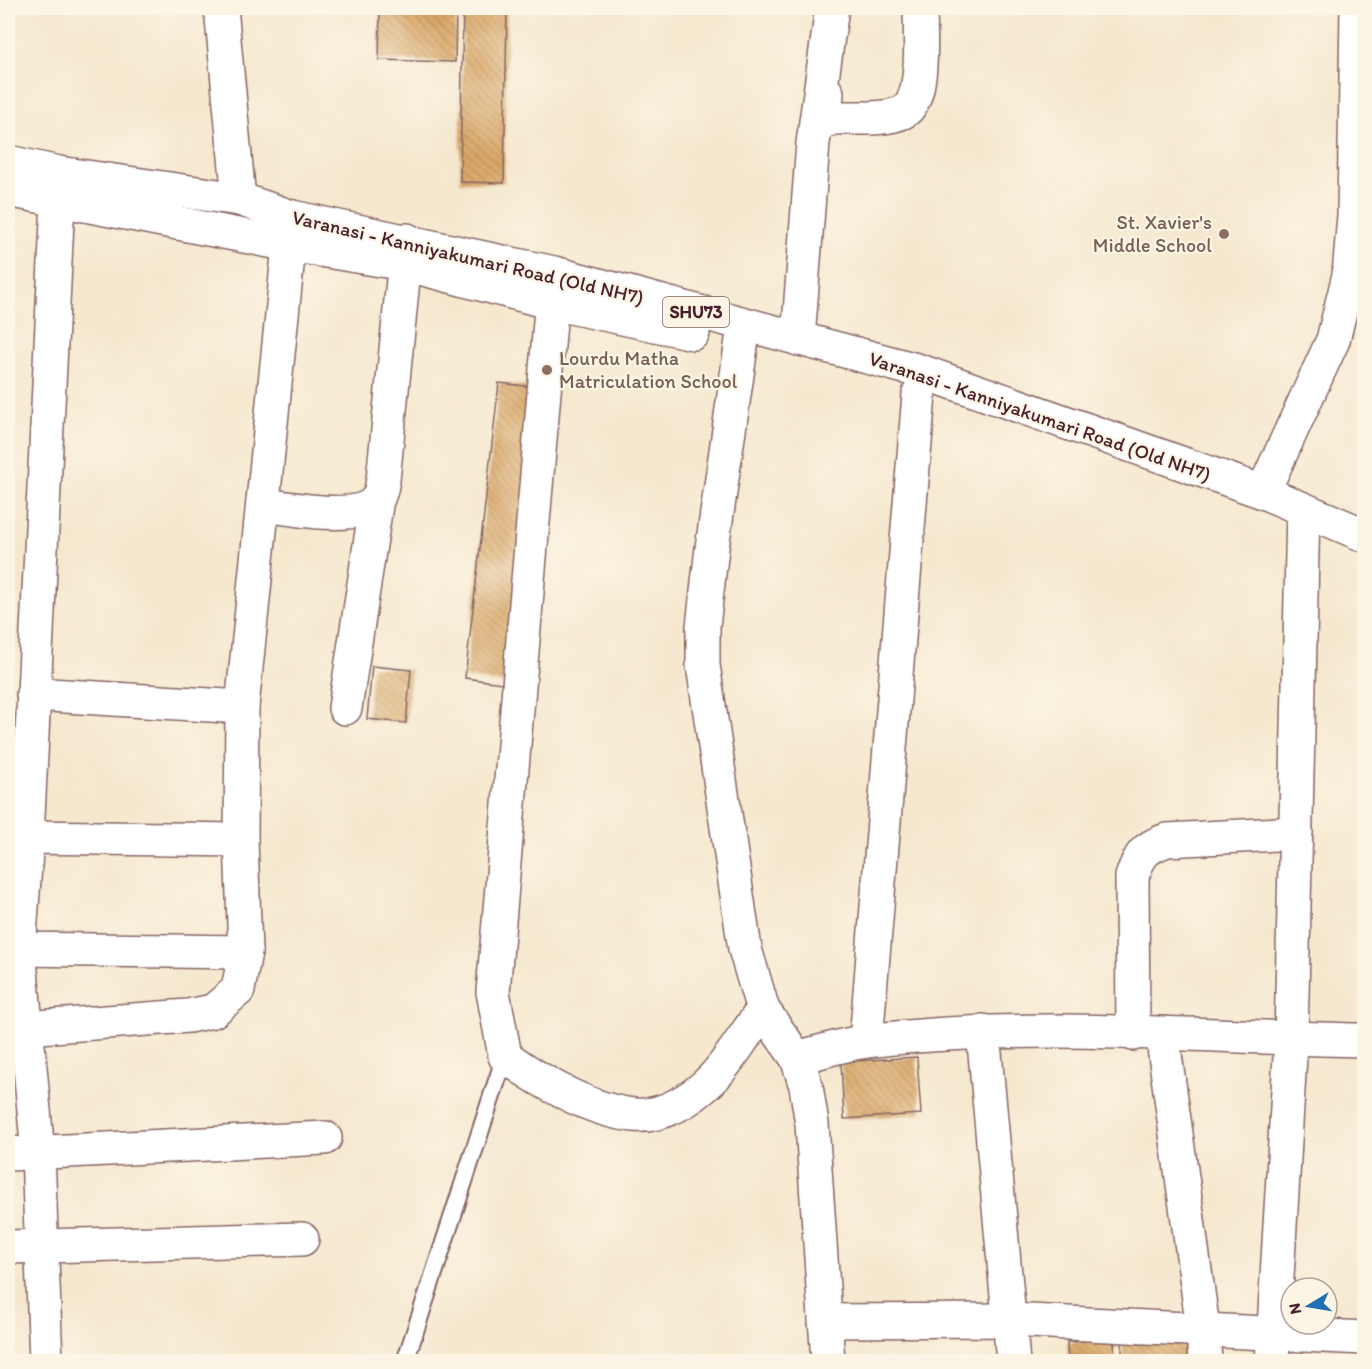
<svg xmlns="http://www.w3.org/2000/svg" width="1372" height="1369" viewBox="0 0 1372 1369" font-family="Itim,sans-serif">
	<defs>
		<pattern id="building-back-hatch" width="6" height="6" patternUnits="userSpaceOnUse" patternTransform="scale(1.5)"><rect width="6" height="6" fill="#daa867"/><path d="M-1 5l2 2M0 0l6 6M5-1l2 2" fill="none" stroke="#b38855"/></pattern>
	</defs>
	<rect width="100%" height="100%" fill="#fcf5e5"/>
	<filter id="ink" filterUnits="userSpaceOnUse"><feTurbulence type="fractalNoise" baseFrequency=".0167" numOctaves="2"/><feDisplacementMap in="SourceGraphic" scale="12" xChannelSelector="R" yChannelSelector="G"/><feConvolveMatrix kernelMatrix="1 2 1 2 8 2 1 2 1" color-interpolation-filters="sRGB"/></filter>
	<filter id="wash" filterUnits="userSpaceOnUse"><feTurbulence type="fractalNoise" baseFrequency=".008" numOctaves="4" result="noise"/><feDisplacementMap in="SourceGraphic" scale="24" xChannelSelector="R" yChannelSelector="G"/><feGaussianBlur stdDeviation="1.35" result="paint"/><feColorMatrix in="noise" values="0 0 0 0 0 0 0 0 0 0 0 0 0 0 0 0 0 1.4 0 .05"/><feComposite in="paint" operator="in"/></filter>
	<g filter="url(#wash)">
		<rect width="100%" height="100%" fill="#f5e8cf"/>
		<g id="blocks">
			<!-- building -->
			<g fill="url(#building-back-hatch)">
				<polygon points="380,8 456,8 455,62 379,60"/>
				<polygon points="463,8 507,8 504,183 460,182"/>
				<polygon points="499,383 543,388 509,684 465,678"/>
				<polygon points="372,666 411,670 406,723 367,719"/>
				<polygon points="917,1057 921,1114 844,1119 841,1062"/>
				<polygon points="1114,1340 1115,1362 1068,1362 1067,1342"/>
				<polygon points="1196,1341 1196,1362 1122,1362 1122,1342"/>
			</g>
		</g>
	</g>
	<g filter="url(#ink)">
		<use href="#blocks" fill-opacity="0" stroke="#866564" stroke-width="1.5"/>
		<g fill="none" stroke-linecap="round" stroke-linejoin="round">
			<defs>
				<polyline id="service" points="405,1362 505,1056"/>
				<g id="minor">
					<path d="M827,93L825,121L834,118C855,117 883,121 903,112C926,101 920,32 920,8"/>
					<path d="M554,275L493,992L505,1056C539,1081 591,1111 634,1115C662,1118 692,1099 711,1080C731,1060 746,1032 763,1010"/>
					<polyline points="744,326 712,548 703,626 703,665 745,949 763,1010 797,1058 806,1086 812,1124 828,1362"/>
					<polyline points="798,339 813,143 832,8"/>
					<polyline points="1263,492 1333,340 1349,275 1354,216 1357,8"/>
					<path d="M265,505C291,508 362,524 378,498C381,493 382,485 383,480L407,240"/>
					<polyline points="242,707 292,217"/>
					<polyline points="345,708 377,499"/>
					<polyline points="27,837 241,840 242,707 33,694"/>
					<polyline points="19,949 245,952 241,840"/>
					<polyline points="25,1028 188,1016 213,1011 238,990 245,952"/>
					<polyline points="983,1031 1013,1362"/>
					<polyline points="1162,1033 1203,1328 1205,1362"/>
					<path d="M1133,1034L1132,877C1139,855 1145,847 1167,840L1296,833"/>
					<polyline points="866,1041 919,394"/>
					<path d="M797,1058C820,1052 844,1044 868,1041C1032,1021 1200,1037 1364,1040"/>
					<polyline points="8,1154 325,1138"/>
					<polyline points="8,1247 302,1239"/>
					<polyline points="825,1321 1010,1320 1364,1338"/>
					<polyline points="46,1362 38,1153 19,949 27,837 58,201"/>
					<polyline points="1272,1362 1291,1039 1303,509"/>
				</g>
				<polyline id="tertiary" points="221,8 239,199"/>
				<g id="primary">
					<polyline points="8,162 59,173 239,199 292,217 554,273 920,371 1263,492 1364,535"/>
					<polyline points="8,190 290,245 405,264 552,303 693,333"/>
				</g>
			</defs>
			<!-- service casing -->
			<use href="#service" stroke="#866564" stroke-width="20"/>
			<!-- minor casing -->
			<use href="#minor" stroke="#866564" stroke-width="36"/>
			<!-- tertiary casing -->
			<use href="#tertiary" stroke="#866564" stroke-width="36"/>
			<!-- primary casing -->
			<use href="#primary" stroke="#866564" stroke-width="36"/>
			<!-- service -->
			<use href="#service" stroke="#fff" stroke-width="16"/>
			<!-- minor -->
			<use href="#minor" stroke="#fff" stroke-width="33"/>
			<!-- tertiary -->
			<use href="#tertiary" stroke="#fff" stroke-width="33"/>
			<!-- primary -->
			<use href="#primary" stroke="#fff" stroke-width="33"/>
		</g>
	</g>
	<!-- markers -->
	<g fill="#8d6e63" stroke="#fcf5e5" stroke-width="2">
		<circle cx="1224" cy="234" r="6"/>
		<circle cx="547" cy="370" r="6"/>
	</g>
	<g text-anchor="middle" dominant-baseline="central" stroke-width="4.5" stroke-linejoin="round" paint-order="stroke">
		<!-- shield labels -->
		<rect fill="#fcf5e5" stroke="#7f5f63" stroke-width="1.5" x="663" y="297" width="66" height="30" rx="4.5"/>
		<g font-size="18" font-weight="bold" fill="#4a1f2b">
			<text x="696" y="312">SHU73</text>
		</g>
		<!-- education labels -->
		<g font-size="20" fill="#785e54" stroke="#fcf5e5" text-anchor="end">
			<text x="1212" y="222">St. Xavier's<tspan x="1212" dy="23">Middle School</tspan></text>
			<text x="559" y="358" text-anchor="start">Lourdu Matha<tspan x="559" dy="23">Matriculation School</tspan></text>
		</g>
		<!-- street labels -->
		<g font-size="20" fill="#4a1f2b" stroke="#fcf5e5">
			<text transform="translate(468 257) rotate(13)">Varanasi - Kanniyakumari Road (Old NH7)</text>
			<text transform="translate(1040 416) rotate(19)">Varanasi - Kanniyakumari Road (Old NH7)</text>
		</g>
	</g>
	<!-- margin -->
	<rect width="1372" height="1369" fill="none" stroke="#fcf5e5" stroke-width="30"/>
	<!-- north arrow -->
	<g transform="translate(1309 1306) rotate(259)"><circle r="28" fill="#fcf5e5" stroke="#b59f9b" stroke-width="1.5"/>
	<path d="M0-4.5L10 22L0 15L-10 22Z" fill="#1f6fb2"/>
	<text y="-9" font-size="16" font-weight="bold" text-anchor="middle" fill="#4a1f2b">N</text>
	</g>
</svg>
